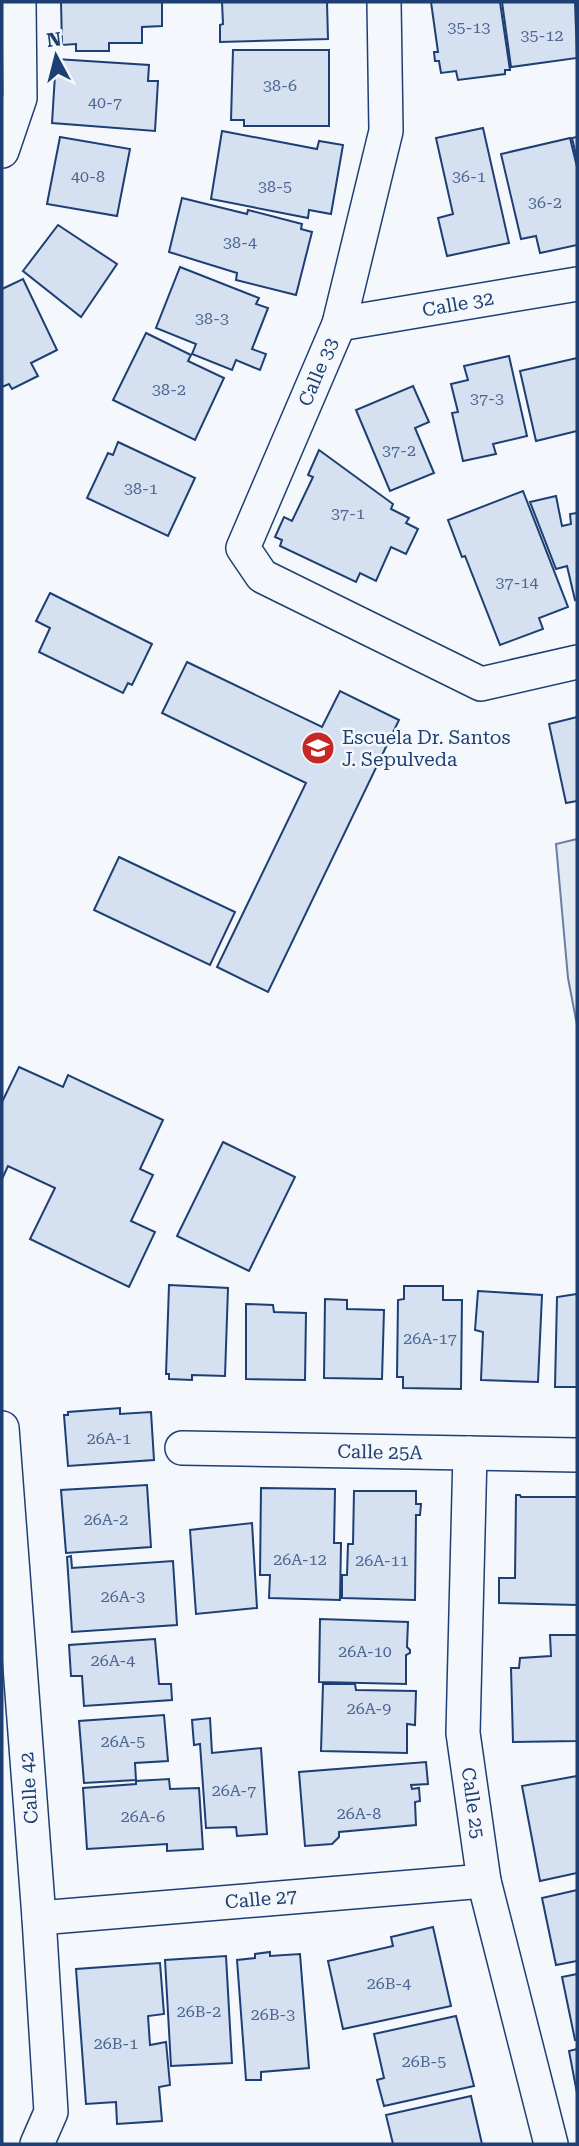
<svg xmlns="http://www.w3.org/2000/svg" width="579" height="2146" viewBox="0 0 579 2146" font-family="'Roboto Serif',serif">
	<rect width="100%" height="100%" fill="#f4f7fb"/>
	<!-- green -->
	<polygon fill="#e3e9f0" stroke="#687fa3" stroke-width="2" points="577,839 577,1025 568,978 556,844"/>
	<!-- building -->
	<g fill="#d5e0f0" stroke="#1d3f73" stroke-width="2">
		<polygon points="61,2 162,2 162,26 142,27 142,43 109,43 109,51 76,51 76,44 62,45"/>
		<polygon points="222,2 327,2 328,39 220,42 220,25 223,24"/>
		<polygon points="431,2 500,2 510,70 505,70 505,74 458,80 456,71 441,73 439,61 435,61 434,52 438,52"/>
		<polygon points="502,2 575,2 577,58 511,67"/>
		<polygon points="233,50 329,50 329,126 244,126 244,120 231,120"/>
		<polygon points="56,59 149,65 148,81 158,81 155,131 52,123"/>
		<polygon points="483,128 509,243 447,256 438,218 453,214 436,138"/>
		<polygon points="222,131 317,149 319,141 343,145 331,214 309,210 308,218 211,199"/>
		<polygon points="60,137 130,149 117,216 47,204"/>
		<polygon points="577,137 577,160 572,138"/>
		<polygon points="570,138 577,167 577,245 540,253 536,236 521,239 501,154"/>
		<polygon points="182,198 247,214 248,210 302,224 301,229 312,232 296,295 236,280 237,273 169,252"/>
		<polygon points="58,225 117,264 81,317 23,271"/>
		<polygon points="180,267 259,298 256,304 268,308 252,349 266,354 260,370 236,360 232,370 192,354 196,344 156,328"/>
		<polygon points="23,279 57,350 31,363 38,376 12,389 9,384 2,387 2,289"/>
		<polygon points="146,333 191,355 188,361 224,378 195,440 113,400"/>
		<polygon points="509,356 527,436 493,444 496,454 463,461 452,413 458,412 451,384 468,380 464,366"/>
		<polygon points="577,358 577,431 536,441 520,371"/>
		<polygon points="413,386 429,422 415,428 434,473 390,491 356,410"/>
		<polygon points="118,442 195,478 168,536 87,498 108,453 113,455"/>
		<polygon points="319,450 393,504 391,509 409,518 406,523 418,529 406,554 391,547 376,581 360,573 356,582 280,546 282,540 275,537 284,517 292,521 313,477 308,475"/>
		<polygon points="523,491 568,607 539,618 543,629 500,645 465,556 462,557 448,520"/>
		<polygon points="556,496 562,526 571,524 570,514 577,513 577,599 575,600 567,566 556,569 530,502"/>
		<polygon points="50,593 152,644 132,685 128,683 123,693 39,652 50,628 36,621"/>
		<polygon points="187,662 322,727 340,691 399,720 268,992 217,967 306,783 162,713"/>
		<polygon points="577,717 577,801 566,803 549,724"/>
		<polygon points="119,857 235,912 210,965 94,910"/>
		<polygon points="19,1067 63,1087 68,1075 163,1120 140,1169 153,1175 131,1221 155,1232 129,1287 30,1239 55,1188 8,1166 2,1179 2,1102"/>
		<polygon points="223,1142 295,1177 249,1271 177,1236"/>
		<polygon points="169,1285 228,1288 225,1376 192,1375 192,1380 169,1379 169,1374 166,1374"/>
		<polygon points="404,1286 443,1286 443,1300 462,1300 461,1389 403,1388 403,1377 397,1377 398,1300 404,1299"/>
		<polygon points="478,1291 542,1295 538,1382 481,1380 483,1332 475,1330"/>
		<polygon points="577,1294 577,1387 555,1387 557,1297"/>
		<polygon points="325,1299 347,1300 347,1309 384,1310 382,1379 324,1378"/>
		<polygon points="246,1304 273,1305 274,1312 306,1313 305,1380 246,1379"/>
		<polygon points="120,1408 120,1414 151,1412 154,1460 68,1466 64,1415 68,1415 68,1412"/>
		<polygon points="147,1485 151,1547 66,1553 61,1490"/>
		<polygon points="261,1488 335,1489 334,1543 341,1543 340,1600 269,1598 270,1575 260,1575"/>
		<polygon points="354,1491 416,1491 416,1504 421,1504 420,1515 416,1515 415,1600 342,1598 342,1575 347,1575 348,1544 353,1544"/>
		<polygon points="516,1495 520,1495 521,1497 577,1497 577,1605 499,1603 499,1578 515,1578"/>
		<polygon points="252,1523 257,1608 196,1614 190,1530"/>
		<polygon points="71,1556 72,1568 173,1561 177,1625 72,1632 67,1557"/>
		<polygon points="320,1619 408,1622 407,1647 410,1650 410,1653 406,1655 406,1684 319,1682"/>
		<polygon points="550,1635 577,1635 577,1741 513,1742 511,1668 519,1668 520,1658 551,1656"/>
		<polygon points="155,1639 159,1684 171,1684 172,1700 84,1706 82,1676 71,1676 69,1645"/>
		<polygon points="323,1684 355,1684 356,1690 416,1691 415,1725 407,1724 407,1753 321,1751"/>
		<polygon points="164,1715 168,1761 135,1763 136,1780 84,1783 79,1721"/>
		<polygon points="210,1718 212,1753 261,1748 267,1834 237,1836 236,1827 206,1828 200,1744 194,1745 192,1720"/>
		<polygon points="426,1762 428,1784 411,1785 412,1789 419,1788 420,1801 415,1802 416,1825 339,1832 339,1837 332,1844 305,1846 299,1772"/>
		<polygon points="577,1776 577,1873 540,1881 522,1786"/>
		<polygon points="169,1779 170,1789 199,1788 203,1849 167,1851 167,1844 87,1849 83,1788 136,1784 136,1781"/>
		<polygon points="577,1890 577,1961 556,1965 542,1898"/>
		<polygon points="433,1927 451,2006 343,2029 328,1961 393,1946 391,1937"/>
		<polygon points="270,1952 270,1956 300,1954 309,2068 261,2072 261,2080 246,2080 237,1960 255,1958 255,1954"/>
		<polygon points="226,1956 232,2063 171,2066 165,1960"/>
		<polygon points="160,1963 164,2014 148,2016 150,2045 166,2042 170,2085 159,2087 162,2121 117,2124 116,2102 86,2104 76,1969"/>
		<polygon points="577,1974 577,2040 575,2040 562,1977"/>
		<polygon points="456,2016 474,2086 384,2106 377,2080 384,2078 374,2034"/>
		<polygon points="577,2049 577,2093 569,2051"/>
		<polygon points="471,2096 482,2144 393,2144 386,2115"/>
	</g>
	<g fill="none" stroke-linecap="round" stroke-linejoin="round">
		<defs>
			<g id="minor">
				<polyline points="384,2 386,131 339,324 243,548 262,576 481,684 577,662"/>
				<polyline points="2,151 20,98 19,2"/>
				<polyline points="339,324 577,284"/>
				<polyline points="2,1428 39,1918 51,2112 37,2144"/>
				<polyline points="182,1448 577,1455"/>
				<polyline points="470,1453 463,1733 484,1881 551,2144"/>
				<polyline points="39,1918 484,1881"/>
			</g>
		</defs>
		<!-- minor casing -->
		<use href="#minor" stroke="#1d3f73" stroke-width="36"/>
		<!-- minor -->
		<use href="#minor" stroke="#f4f7fb" stroke-width="33"/>
	</g>
	<!-- icons -->
	<defs>
		<symbol id="school-disc" viewBox="-11 -11 22 22"><circle r="9.5" fill="#c62828" stroke="#f4f7fb"/><path d="M0-5L7-2L0 1L-7-2ZM-4 1L0 2.5L4 1V4Q0 6-4 4Z" fill="#fff"/></symbol>
	</defs>
	<g fill-rule="evenodd">
		<use href="#school-disc" x="299" y="729" width="38" height="38"/>
	</g>
	<g text-anchor="middle" dominant-baseline="central" stroke-width="5" stroke-linejoin="round" paint-order="stroke">
		<!-- number labels -->
		<g font-size="16" fill="#4b6792">
			<text x="469" y="27">35-13</text>
			<text x="542" y="35">35-12</text>
			<text x="280" y="85">38-6</text>
			<text x="105" y="102">40-7</text>
			<text x="88" y="176">40-8</text>
			<text x="469" y="176">36-1</text>
			<text x="275" y="186">38-5</text>
			<text x="545" y="202">36-2</text>
			<text x="240" y="242">38-4</text>
			<text x="212" y="318">38-3</text>
			<text x="169" y="389">38-2</text>
			<text x="487" y="398">37-3</text>
			<text x="399" y="450">37-2</text>
			<text x="141" y="488">38-1</text>
			<text x="348" y="513">37-1</text>
			<text x="517" y="582">37-14</text>
			<text x="430" y="1338">26A-17</text>
			<text x="109" y="1438">26A-1</text>
			<text x="106" y="1519">26A-2</text>
			<text x="300" y="1559">26A-12</text>
			<text x="382" y="1560">26A-11</text>
			<text x="123" y="1596">26A-3</text>
			<text x="365" y="1651">26A-10</text>
			<text x="113" y="1660">26A-4</text>
			<text x="369" y="1708">26A-9</text>
			<text x="123" y="1741">26A-5</text>
			<text x="234" y="1790">26A-7</text>
			<text x="359" y="1813">26A-8</text>
			<text x="143" y="1816">26A-6</text>
			<text x="389" y="1983">26B-4</text>
			<text x="199" y="2011">26B-2</text>
			<text x="273" y="2014">26B-3</text>
			<text x="116" y="2043">26B-1</text>
			<text x="424" y="2061">26B-5</text>
		</g>
		<!-- street labels -->
		<g font-size="19" fill="#1d3f73" stroke="#f4f7fb">
			<text transform="translate(458 304) rotate(-10)">Calle 32</text>
			<text transform="translate(318 372) rotate(-67)">Calle 33</text>
			<text transform="translate(380 1452) rotate(1)">Calle 25A</text>
			<text transform="translate(29 1788) rotate(-94)">Calle 42</text>
			<text transform="translate(473 1803) rotate(82)">Calle 25</text>
			<text transform="translate(261 1899) rotate(-5)">Calle 27</text>
		</g>
		<!-- poi labels -->
		<g font-size="19" fill="#1d3f73" stroke="#f4f7fb" text-anchor="start">
			<text x="342" y="737">Escuela Dr. Santos<tspan x="342" dy="22">J. Sepulveda</tspan></text>
		</g>
	</g>
	<!-- border -->
	<rect width="579" height="2146" fill="none" stroke="#1d3f73" stroke-width="7"/>
	<!-- north arrow -->
	<g transform="translate(56 56) rotate(353)" stroke="#f4f7fb" stroke-width="5" paint-order="stroke">
	<path d="M0-5L12 26L0 18L-12 26Z" fill="#1d3f73"/>
	<text y="-10" font-size="19" font-weight="bold" text-anchor="middle" fill="#1d3f73">N</text>
	</g>
</svg>
